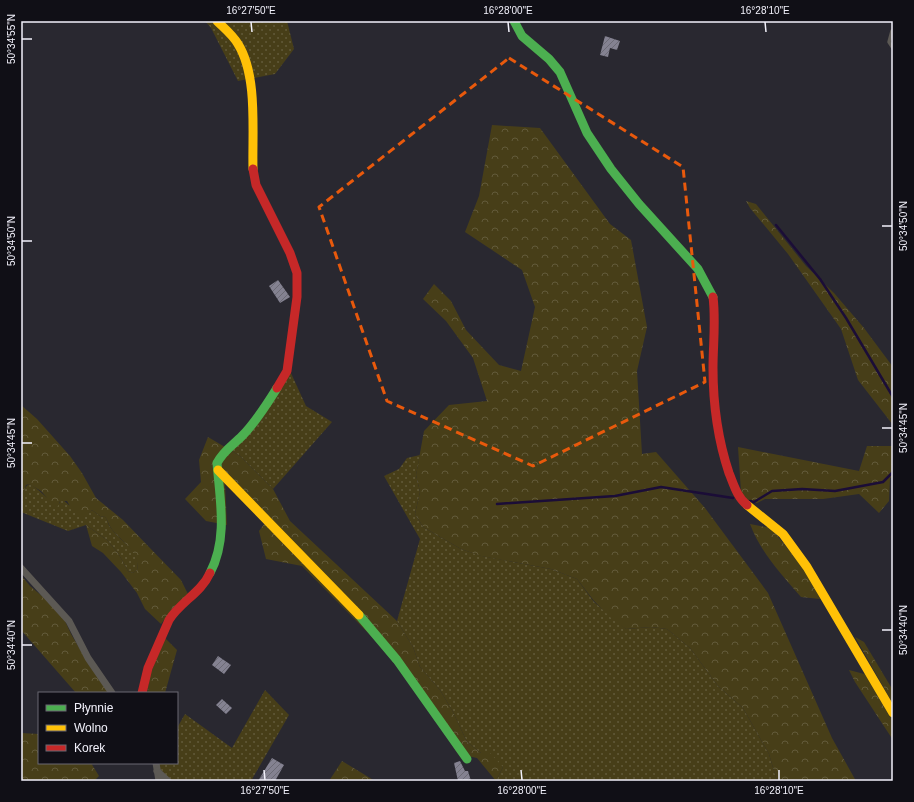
<svg xmlns="http://www.w3.org/2000/svg" width="914" height="802" viewBox="0 0 914 802" font-family="Helvetica,sans-serif">
	<defs>
		<pattern id="grass-dots" width="8" height="8" patternUnits="userSpaceOnUse"><rect width="8" height="8" fill="#473e18"/><path d="M2 2h.1M6 6h.1" fill="none" stroke="#625a3a" stroke-width="1.8" stroke-linecap="round"/></pattern>
		<pattern id="forest-crowns" width="20" height="18" patternUnits="userSpaceOnUse"><rect width="20" height="18" fill="#473e18"/><path d="M2 6a3 3 0 1 1 6 0M12 15a3 3 0 1 1 6 0" fill="none" stroke="#625a3a"/></pattern>
		<pattern id="building-hatch" width="6" height="6" patternUnits="userSpaceOnUse"><rect width="6" height="6" fill="#848291"/><path d="M-1 1l2-2M0 6l6-6M5 7l2-2" fill="none" stroke="#6c6b75"/></pattern>
	</defs>
	<rect width="100%" height="100%" fill="#292830"/>
	<!-- grass -->
	<g fill="url(#grass-dots)">
		<polygon points="205,21 287,21 294,49 275,74 238,81 211,28"/>
		<polygon points="290,371 306,406 332,422 273,489 240,456 230,450"/>
		<polygon points="420,455 416,475 420,492 415,514 423,527 461,549 482,556 551,569 577,579 594,602 626,629 651,627 667,629 690,648 718,686 743,708 769,754 777,781 496,781 503,767 481,753 467,742 453,712 440,690 420,667 413,647 397,621 420,539 384,476 399,469 407,458"/>
		<path d="M29,484C39,488 46,500 59,504L60,501L63,500L69,505L88,513L92,510L100,516L105,517C108,520 108,525 111,528C120,542 142,551 137,570L133,573L128,571L118,553L107,540L86,525L68,531L21,512C21,504 21,489 29,484Z"/>
		<polygon points="265,690 289,715 251,781 171,781 159,768 159,763 177,763 177,728 185,714 232,748"/>
	</g>
	<!-- forest -->
	<g fill="url(#forest-crowns)">
		<polygon points="492,125 540,128 610,224 631,240 647,327 637,371 642,454 656,452 705,508 768,593 832,738 856,781 777,781 769,754 743,708 718,686 690,648 667,629 651,627 626,629 613,620 594,601 577,579 551,569 481,556 461,549 423,527 415,514 420,492 416,475 424,431 449,405 487,401 473,358 446,321 423,299 434,284 451,301 466,330 499,365 521,371 535,307 522,270 465,232 479,196"/>
		<polygon points="746,201 756,204 806,266 834,293 864,328 893,367 893,425 858,380 841,329 788,254 750,208"/>
		<path d="M21,405L37,419L70,456L82,473L96,498L123,520L148,546L181,580L188,594L173,608L161,624L145,609L137,593L121,572L103,553L92,546L86,525L107,540L118,553L128,571L133,573L137,570C141,552 120,541 111,528C108,524 108,520 105,517L100,516L92,510L85,516C74,514 72,510 67,501H60L57,508H53L49,500L41,491L29,484L26,485L21,500L22,427Z"/>
		<polygon points="208,437 240,456 273,489 290,521 397,621 413,647 420,667 440,690 453,712 467,742 481,753 490,753 503,767 496,781 477,758 458,754 420,695 376,641 302,566 266,559 259,531 265,523 225,484 227,525 206,521 185,499 201,482 199,460"/>
		<polygon points="867,446 893,446 893,476 890,478 889,501 879,513 859,494 823,499 765,499 757,503 746,499 741,492 738,447 859,471"/>
		<path d="M750,524L771,528L810,576L820,599L801,597C781,574 761,553 750,524Z"/>
		<polygon points="21,575 30,586 61,612 71,634 91,668 110,693 76,693 21,630"/>
		<polygon points="855,637 864,642 891,687 893,691 893,704"/>
		<polygon points="165,638 177,650 165,693 147,693 150,675"/>
		<polygon points="849,670 868,675 893,720 893,740 855,682"/>
		<polygon points="21,733 39,734 39,763 91,763 99,776 94,781 21,781"/>
		<polygon points="342,761 375,781 329,781"/>
	</g>
	<g fill="none" stroke-linecap="round" stroke-linejoin="round">
		<!-- stream -->
		<g stroke="#1b0d37" stroke-width="2.5">
			<polyline points="776,225 820,279 846,318 893,397"/>
			<polyline points="750,501 754,502 772,491 802,489 835,491 883,482 893,472"/>
			<polyline points="497,504 615,496 661,487 733,498"/>
		</g>
	</g>
	<!-- building -->
	<g fill="url(#building-hatch)">
		<polygon points="605,36 620,41 617,50 610,48 608,57 600,55"/>
		<polygon points="278,280 290,297 280,303 269,286"/>
		<polygon points="218,656 231,665 224,674 212,665"/>
		<polygon points="222,699 232,708 226,714 216,705"/>
		<polygon points="272,758 284,765 275,781 258,781"/>
		<polygon points="460,761 465,771 468,771 471,781 458,781 454,763"/>
	</g>
	<g fill="none" stroke-linecap="round" stroke-linejoin="round">
		<!-- lane -->
		<polyline stroke="#5c5954" stroke-width="3.5" points="892,31 889,42 893,48"/>
		<!-- street -->
		<g stroke="#5c5954" stroke-width="7">
			<polyline points="21,568 69,621 88,658 112,693"/>
			<polyline points="156,763 159,781"/>
			<polyline points="157,771 168,781"/>
		</g>
		<!-- fast -->
		<g stroke="#4caf50" stroke-width="9">
			<polyline points="514,21 522,36 549,59 560,72 587,133 611,169 639,204 698,269 713,297"/>
			<path d="M210,573C228,539 220,500 217,463C223,451 233,445 242,436C256,422 267,404 277,388"/>
			<polyline points="359,615 397,660 467,759"/>
		</g>
		<!-- slow -->
		<g stroke="#ffc107" stroke-width="9">
			<path d="M217,21C224,28 233,35 238,44C258,76 252,132 253,169"/>
			<polyline points="218,470 359,615"/>
			<polyline points="747,505 783,534 807,567 893,713"/>
		</g>
		<!-- jam -->
		<g stroke="#c62828" stroke-width="9">
			<polyline points="253,169 256,185 290,253 297,273 297,297 287,371 277,388"/>
			<path d="M713,297C716,320 713,345 713,368C713,404 718,440 729,473C734,485 737,497 747,505"/>
			<path d="M142,693L148,668L169,620C180,602 201,593 210,573"/>
		</g>
	</g>
	<!-- marked area -->
	<path fill="none" stroke="#e8590c" stroke-width="3" stroke-dasharray="8 5" stroke-linejoin="round" d="M509,58L683,167L705,382L533,466L387,401L319,207Z"/>
	<!-- ticks -->
	<path fill="none" stroke="#f2f1fb" stroke-width="1.5" d="M251,22L252,32M508,22L509,32M765,22L766,32M22,39H32M882,226H892M22,241H32M882,428H892M22,443H32M882,630H892M22,645H32M264,770L265,780M521,770L522,780M779,770V780"/>
	<!-- border -->
	<rect width="914" height="802" fill="none" stroke="#100f16" stroke-width="44"/>
	<!-- legend -->
	<rect x="38" y="692" width="140" height="72" fill="#100f16" stroke="#6a6972"/>
	<rect x="46" y="705" width="20" height="6" fill="#4caf50" stroke="#6a6972"/>
	<text x="74" y="712" font-size="12" fill="#f2f1fb">Płynnie</text>
	<rect x="46" y="725" width="20" height="6" fill="#ffc107" stroke="#6a6972"/>
	<text x="74" y="732" font-size="12" fill="#f2f1fb">Wolno</text>
	<rect x="46" y="745" width="20" height="6" fill="#c62828" stroke="#6a6972"/>
	<text x="74" y="752" font-size="12" fill="#f2f1fb">Korek</text>
	<rect x="22" y="22" width="870" height="758" fill="none" stroke="#f2f1fb" stroke-width="1.5"/>
	<g font-size="10" text-anchor="middle" fill="#f2f1fb">
		<text x="251" y="14">16°27'50"E</text>
		<text x="508" y="14">16°28'00"E</text>
		<text x="765" y="14">16°28'10"E</text>
		<text transform="translate(11 39) rotate(-90)" y="4">50°34'55"N</text>
		<text transform="translate(903 226) rotate(-90)" y="4">50°34'50"N</text>
		<text transform="translate(11 241) rotate(-90)" y="4">50°34'50"N</text>
		<text transform="translate(903 428) rotate(-90)" y="4">50°34'45"N</text>
		<text transform="translate(11 443) rotate(-90)" y="4">50°34'45"N</text>
		<text transform="translate(903 630) rotate(-90)" y="4">50°34'40"N</text>
		<text transform="translate(11 645) rotate(-90)" y="4">50°34'40"N</text>
		<text x="265" y="794">16°27'50"E</text>
		<text x="522" y="794">16°28'00"E</text>
		<text x="779" y="794">16°28'10"E</text>
	</g>
</svg>
